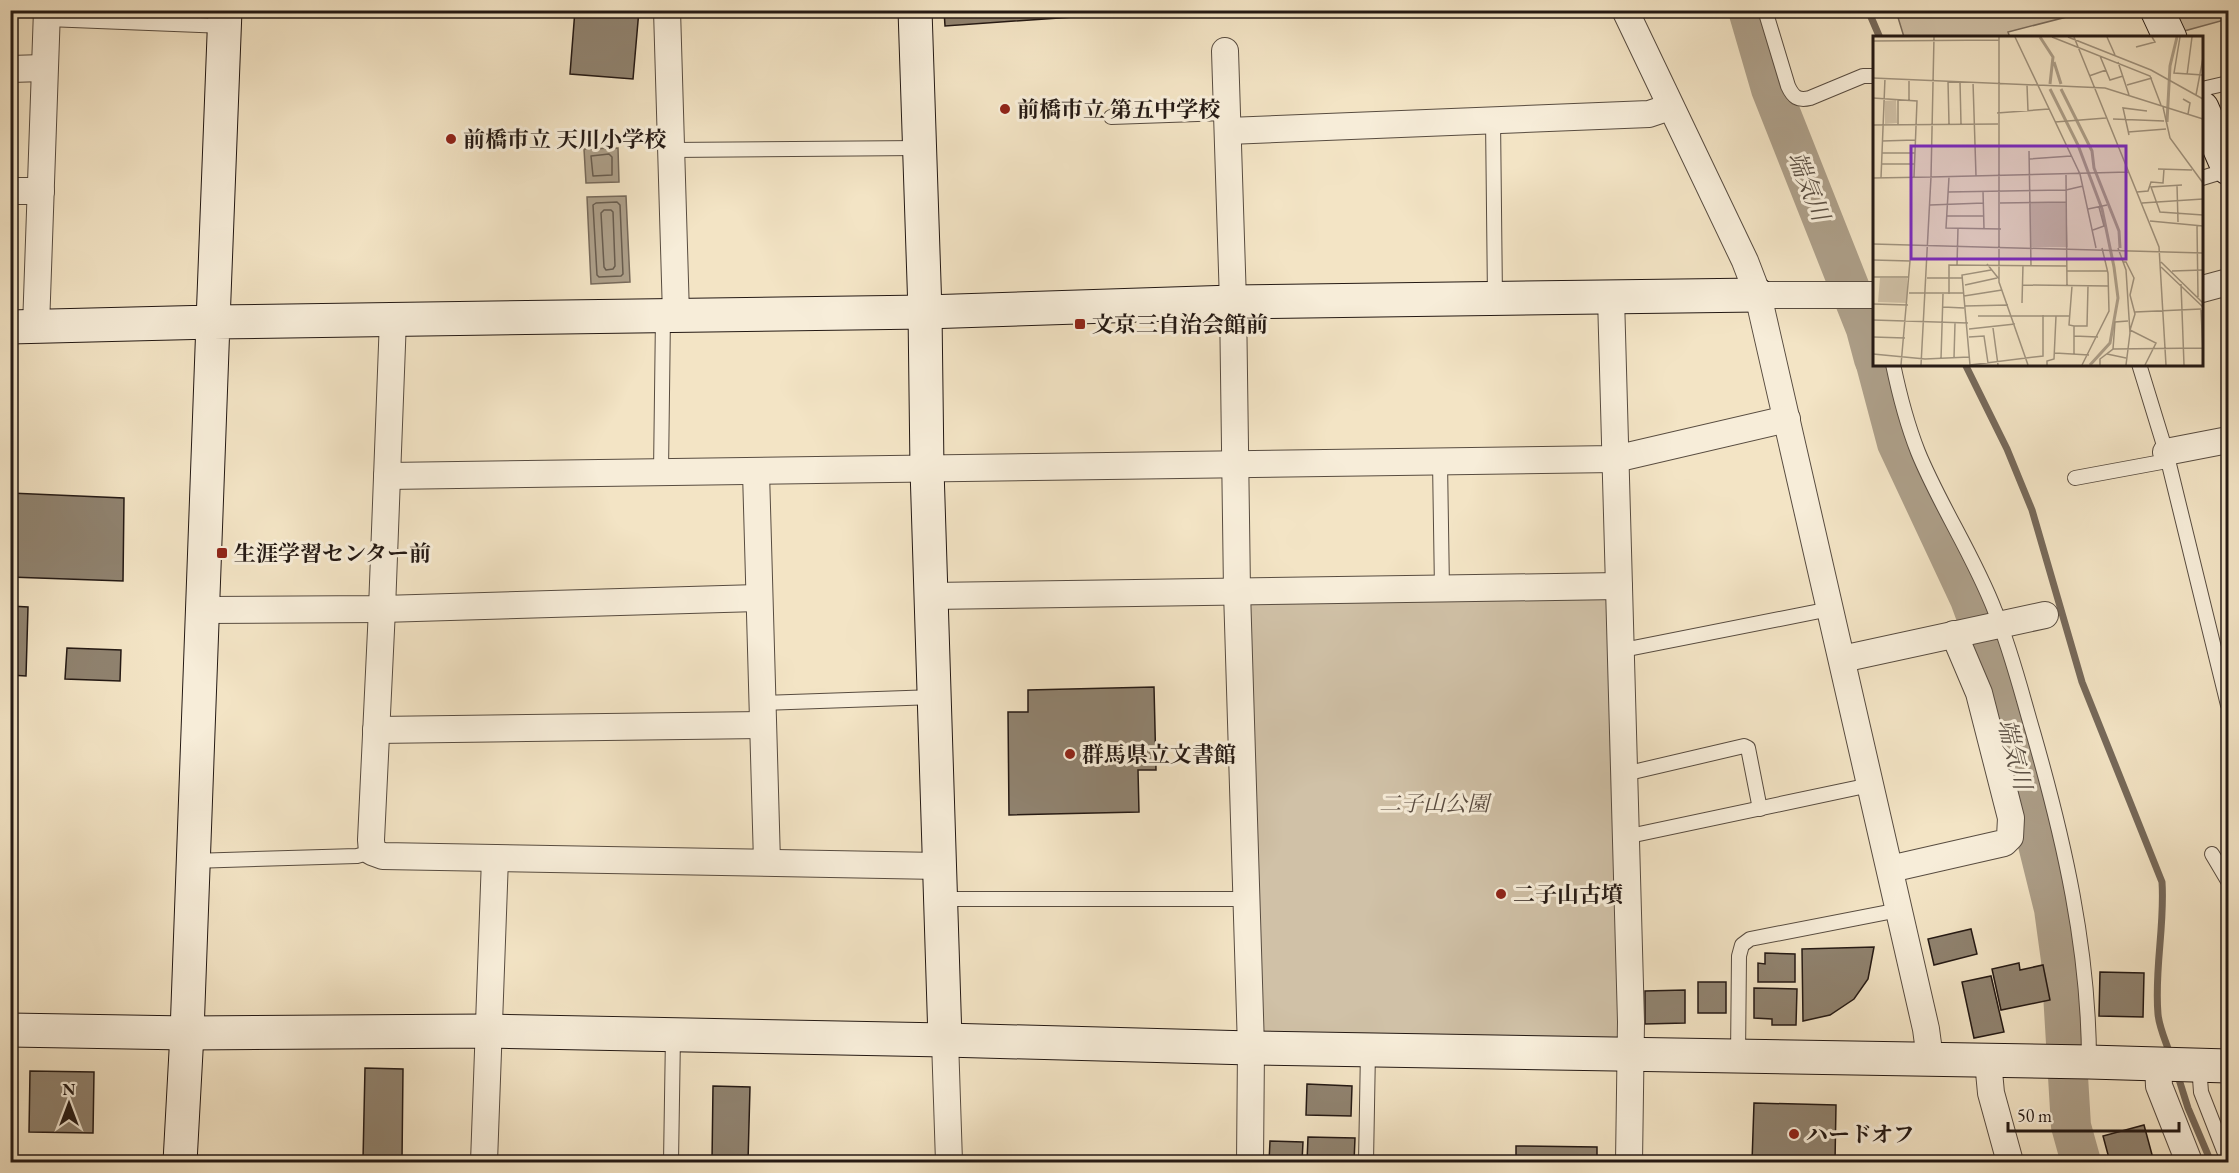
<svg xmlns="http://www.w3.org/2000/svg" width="2239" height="1173" viewBox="0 0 2239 1173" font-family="'EB Garamond','Noto Serif JP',serif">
	<rect width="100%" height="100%" fill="#f3e4c5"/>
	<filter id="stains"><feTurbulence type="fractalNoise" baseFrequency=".00333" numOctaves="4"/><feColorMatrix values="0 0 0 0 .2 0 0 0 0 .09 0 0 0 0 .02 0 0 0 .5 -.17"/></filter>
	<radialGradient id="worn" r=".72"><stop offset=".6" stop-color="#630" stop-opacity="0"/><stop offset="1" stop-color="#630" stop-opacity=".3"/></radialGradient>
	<!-- green -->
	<g fill="#d0c1a7" stroke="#7a6d5e" stroke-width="1.5">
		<polygon points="1896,11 1896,10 2090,11 2008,32 2010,38 1904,37"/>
		<polygon points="2175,11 2228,11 2228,19 2184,31"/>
		<polygon points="1619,586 1631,1054 1251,1048 1237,592"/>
	</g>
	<!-- water -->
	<g fill="#ad9f89" stroke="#76695a" stroke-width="1.5">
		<polygon points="618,148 619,182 586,183 584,149"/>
		<polygon points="626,196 630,282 591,284 587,197"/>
	</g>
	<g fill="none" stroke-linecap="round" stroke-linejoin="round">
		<!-- shore -->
		<g stroke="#685c4e" stroke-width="1.5">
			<polygon points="609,154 612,157 612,175 593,176 591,156"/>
			<polygon points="617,202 620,205 623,274 621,276 599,277 597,275 593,205 596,203"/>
			<polygon points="604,210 611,210 613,212 615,266 613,269 606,270 604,267 601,213"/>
		</g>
		<!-- stream -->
		<g stroke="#76695a" stroke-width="7">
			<polyline points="1868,10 1880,38"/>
			<path d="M1965,364L2007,449L2032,510L2082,682L2162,882C2165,926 2154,970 2158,1014C2159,1027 2166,1042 2170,1054"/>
			<polyline points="2177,1073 2188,1108 2211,1162"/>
		</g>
		<!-- river -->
		<g stroke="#ad9f89" stroke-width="40">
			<polyline points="1748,10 1771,89 1866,329 1874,359"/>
			<polyline points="1876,364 1897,443 1970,599 1992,659 2054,909 2061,960 2071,1126 2081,1162"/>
		</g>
	</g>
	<!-- building -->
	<g fill="#908370" stroke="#241914" stroke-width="1.5">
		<polygon points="575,10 639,10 633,79 570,74"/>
		<polygon points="944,10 1072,10 1073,17 945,26"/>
		<polygon points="10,493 124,498 123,581 10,577"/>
		<polygon points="10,606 28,607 26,676 10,675"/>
		<polygon points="67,648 121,650 120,681 65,679"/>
		<polygon points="1154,687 1156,770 1138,770 1139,812 1009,815 1008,712 1028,712 1028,690"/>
		<polygon points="1971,929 1977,954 1934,965 1928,939"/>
		<polygon points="1874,947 1868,979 1854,999 1830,1015 1803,1021 1802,949"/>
		<polygon points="1765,953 1795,954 1795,982 1758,982 1758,963 1765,964"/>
		<polygon points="2019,963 2020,970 2043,965 2050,1000 2001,1010 1992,969"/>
		<polygon points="2100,972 2144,973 2143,1017 2099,1016"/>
		<polygon points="1991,976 2004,1032 1974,1038 1962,982"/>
		<rect x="1698" y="982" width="28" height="31"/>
		<polygon points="1754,988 1797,989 1796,1025 1772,1025 1772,1019 1754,1018"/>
		<polygon points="1685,990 1685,1023 1645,1024 1645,991"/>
		<polygon points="365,1068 403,1069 402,1161 363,1160"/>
		<polygon points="30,1071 94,1072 93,1133 29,1132"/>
		<polygon points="1307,1084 1352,1086 1351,1116 1306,1115"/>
		<polygon points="713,1086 750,1087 748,1162 712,1162"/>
		<polygon points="1754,1103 1836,1105 1835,1162 1752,1162"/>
		<polygon points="2144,1125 2154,1162 2110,1162 2103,1136"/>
		<polygon points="1308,1137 1355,1138 1354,1162 1307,1162"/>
		<polygon points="1270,1141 1303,1142 1302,1162 1269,1162"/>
		<polygon points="1516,1146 1597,1147 1597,1162 1516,1162"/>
	</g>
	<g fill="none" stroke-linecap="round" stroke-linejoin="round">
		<defs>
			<g id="lane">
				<path d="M1765,10L1788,86C1793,97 1798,101 1810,98L1863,76H1874"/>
				<polyline points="47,19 225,26"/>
				<polyline points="2202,89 2228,83"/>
				<polyline points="1111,117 1226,113"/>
				<polyline points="1493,119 1495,299"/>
				<polyline points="671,150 920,148"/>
				<polyline points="2202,178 2228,170"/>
				<path d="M1893,364C1899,393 1907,424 1918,452C1940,506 1974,556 1995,611C2011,650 2021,691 2033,732C2064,840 2089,949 2089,1062"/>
				<polyline points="2139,364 2166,452 2228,705"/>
				<polyline points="1440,461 1442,590"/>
				<polyline points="661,472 663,315"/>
				<polyline points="2075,478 2167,461"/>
				<polyline points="1620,649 1633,648 1830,609"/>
				<polyline points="761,703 935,697"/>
				<polyline points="1624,772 1633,772 1744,746 1748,748 1760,809"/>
				<polyline points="1625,834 1639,834 1870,785"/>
				<polyline points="2212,854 2228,881"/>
				<polyline points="192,861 357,856 372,852"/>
				<polyline points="941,899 1247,899"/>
				<polyline points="1738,1056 1739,956 1742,945 1750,939 1899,910"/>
				<polyline points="2199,1065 2201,1092 2228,1161"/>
				<polyline points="671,1162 673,1035"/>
				<polyline points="1366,1162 1368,1050"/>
			</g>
			<g id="street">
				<polyline points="667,10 676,315"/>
				<polyline points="1625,10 1745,261 1758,295 1926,1029 1930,1059"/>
				<polyline points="1225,51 1233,302 1237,591 1251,1048 1250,1162"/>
				<polyline points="10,69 44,68"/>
				<polyline points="1228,131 1649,114 1670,107"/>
				<polyline points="10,191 41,191"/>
				<polyline points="2202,289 2228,282"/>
				<polyline points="1758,295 1874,295"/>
				<polyline points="1611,297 1631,1022 1629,1162"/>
				<polyline points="393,319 382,609 371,840 372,852 383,856 939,866"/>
				<polyline points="36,327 47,10"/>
				<polyline points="2166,452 2228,440"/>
				<polyline points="756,472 767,862"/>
				<polyline points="387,476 1615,459 1787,419"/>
				<polyline points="931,596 1619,586"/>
				<polyline points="203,610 382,609 758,598"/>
				<polyline points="1842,659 2045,615"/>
				<polyline points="376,730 762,725"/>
				<polyline points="1890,869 2004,843 2010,837 2011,818 1979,693 1954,634"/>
				<polyline points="945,1040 949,1162"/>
				<polyline points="1988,1061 1991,1093 2010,1162"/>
				<polyline points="2158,1064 2159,1086 2189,1162"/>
				<polyline points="484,1162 495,858"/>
			</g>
			<g id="secondary">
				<polyline points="915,10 925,312 927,469 945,1040"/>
				<polyline points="2157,10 2170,38"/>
				<polyline points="2202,108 2228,168"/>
				<polyline points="10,327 213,322 225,10"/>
				<polyline points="10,1030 187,1033 488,1031 945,1040 1251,1048 2089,1062 2228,1066"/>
				<polyline points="180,1162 187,1033 213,322 925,312 1233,302 1758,295"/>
			</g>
		</defs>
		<!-- lane casing -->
		<use href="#lane" stroke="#584c40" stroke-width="16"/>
		<!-- street casing -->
		<use href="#street" stroke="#584c40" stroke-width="28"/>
		<!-- secondary casing -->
		<use href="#secondary" stroke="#241914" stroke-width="35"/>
		<!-- lane -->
		<use href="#lane" stroke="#f7edd9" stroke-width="14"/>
		<!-- street -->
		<use href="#street" stroke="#f7edd9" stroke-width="26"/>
		<!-- secondary -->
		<use href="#secondary" stroke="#f7edd9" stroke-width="33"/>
	</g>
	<!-- markers -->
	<g fill="#8f2418" stroke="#f7edd9" stroke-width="2">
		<circle cx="1005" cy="109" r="6"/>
		<circle cx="451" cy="139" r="6"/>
		<rect x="1074" y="318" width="12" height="12" rx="3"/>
		<rect x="216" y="547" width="12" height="12" rx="3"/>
		<circle cx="1070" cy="754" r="6"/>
		<circle cx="1501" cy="894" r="6"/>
		<circle cx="1794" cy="1134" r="6"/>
	</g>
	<g text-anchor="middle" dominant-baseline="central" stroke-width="6" stroke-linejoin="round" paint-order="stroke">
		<!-- poi labels -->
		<g font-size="22" font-weight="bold" fill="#241914" stroke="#f7edd9" text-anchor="start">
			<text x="1017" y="109">前橋市立 第五中学校</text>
			<text x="463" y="139">前橋市立 天川小学校</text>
			<text x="1092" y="324">文京三自治会館前</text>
			<text x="234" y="553">生涯学習センター前</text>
			<text x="1082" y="754">群馬県立文書館</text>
			<text x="1513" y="894">二子山古墳</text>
			<text x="1806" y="1134">ハードオフ</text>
		</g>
		<!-- park labels -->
		<g font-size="22" font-style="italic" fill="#584b40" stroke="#f7edd9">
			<text x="1434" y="803">二子山公園</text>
		</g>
		<!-- water labels -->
		<g font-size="24" font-style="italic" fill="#5b4f43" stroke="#f7edd9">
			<text transform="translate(1809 186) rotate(68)">端気川</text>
			<text transform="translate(2015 754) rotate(76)">端気川</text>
		</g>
	</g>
	<!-- overview -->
	<g transform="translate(1873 36)">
		<rect width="330" height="330" fill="#f3e4c5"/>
		<path d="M23,64L24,87L12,88V65ZM193,166L195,211H158L157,167ZM7,242H34V267L5,266Z" fill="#d0c1a7"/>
		<path fill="none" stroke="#ad9f89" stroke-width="3" d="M167,1L180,21L177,48M181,26L188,48M177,53L205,109L229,173L241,231L245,262L237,307L217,329M188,53L219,115L221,132L246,195L247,212M294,86L297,30L304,1"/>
		<path fill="none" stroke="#a0937e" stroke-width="1.5" d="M126,1V246L155,329M142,1L207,138L223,212M179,1L277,40L288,69M195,1L278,34L330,63M201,1L286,211L293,329M234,1L242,19M307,1L301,37L330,39M0,5L126,4M263,11L282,6L279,1M227,20L237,44L250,40M245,26L256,59M314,39L319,1M216,40L233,34M0,42L232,52L330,83M75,45L76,88M87,46L88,88M100,46L103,140M154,49L155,75M254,49L279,42M323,59L330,22M0,62L44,65L41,141M310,63L317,67L315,78M36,64V43M290,71L297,102L330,147M124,77L176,73M240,83L291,85M182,86L233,82M0,89L125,88M25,89V63M255,96L293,93M256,99L250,72L274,75M9,105L42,104M156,115L158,230M9,117H42M156,123L198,120M8,128H42M285,133L319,134M193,139L194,250M76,141L73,192L128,193M0,142L58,141L61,1M8,142L12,42M304,149L305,186M309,149L278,151L287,176L330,179M110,155L111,193M75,156L193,154L210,150M264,156L275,155L278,146L290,147L291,133M127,167L193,166M269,167L330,163M57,169L111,167M215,173L234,169M74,180H111M277,185L330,190M324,189L325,261M220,194L231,190L226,171M0,208L330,217M245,212L253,234L257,297L253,329M0,224L37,225L28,329M250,226H253L261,242L257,259L262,278L257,294M288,226L330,267M114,228L126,243M84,229L85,192M288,231L330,271M194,235H234M299,235L330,234M0,241H36M54,242H90M308,248L311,329M92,249L124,242M149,249L235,250M199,250L196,289L201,290H214L215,250M36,257H91M76,258V229L194,230M91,260L129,254M149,267L150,229M0,268L35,269M92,270L135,269M70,271L91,272M328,274L330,316M262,276L328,273M105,280H197M0,284L95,287M120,292L125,329M96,293L142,288M257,294L283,307L272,329M201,300L225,301M0,301L32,302M96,301L111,300L115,327M240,313L330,312M182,317L216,319M0,318L52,323L96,321M201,318V290M234,318L253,322M81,322L82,287M68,323L70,258M48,329L58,141L256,136M97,329L89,239L118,234M97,329L170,320V279M174,329V325L181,323L183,280M209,329L236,275L235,237L229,212M227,329V323L240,313L242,286L255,285"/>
		<path fill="#7b2cbf" fill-opacity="0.15" stroke="#7b2cbf" stroke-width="3" d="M38,110H253V223H38Z"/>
		<rect width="330" height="330" fill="none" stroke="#241914" stroke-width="3"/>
	</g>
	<!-- margin -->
	<rect width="2239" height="1173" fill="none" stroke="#f3e4c5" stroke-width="36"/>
	<rect x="12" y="12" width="2215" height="1149" fill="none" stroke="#241914" stroke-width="3"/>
	<rect x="18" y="18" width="2203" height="1137" fill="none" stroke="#241914" stroke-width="1.5"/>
	<!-- north arrow -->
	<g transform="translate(69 1104)" stroke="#f7edd9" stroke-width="4.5" paint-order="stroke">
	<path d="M0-4.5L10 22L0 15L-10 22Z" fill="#241914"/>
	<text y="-9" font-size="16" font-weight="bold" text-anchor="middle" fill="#241914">N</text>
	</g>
	<!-- scale -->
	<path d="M2008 1122v9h171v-9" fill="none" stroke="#241914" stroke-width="3"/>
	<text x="2017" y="1122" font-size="18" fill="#241914" stroke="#f7edd9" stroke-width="4.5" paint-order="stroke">50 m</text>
	<rect width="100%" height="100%" filter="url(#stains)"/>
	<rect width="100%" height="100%" fill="url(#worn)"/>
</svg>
